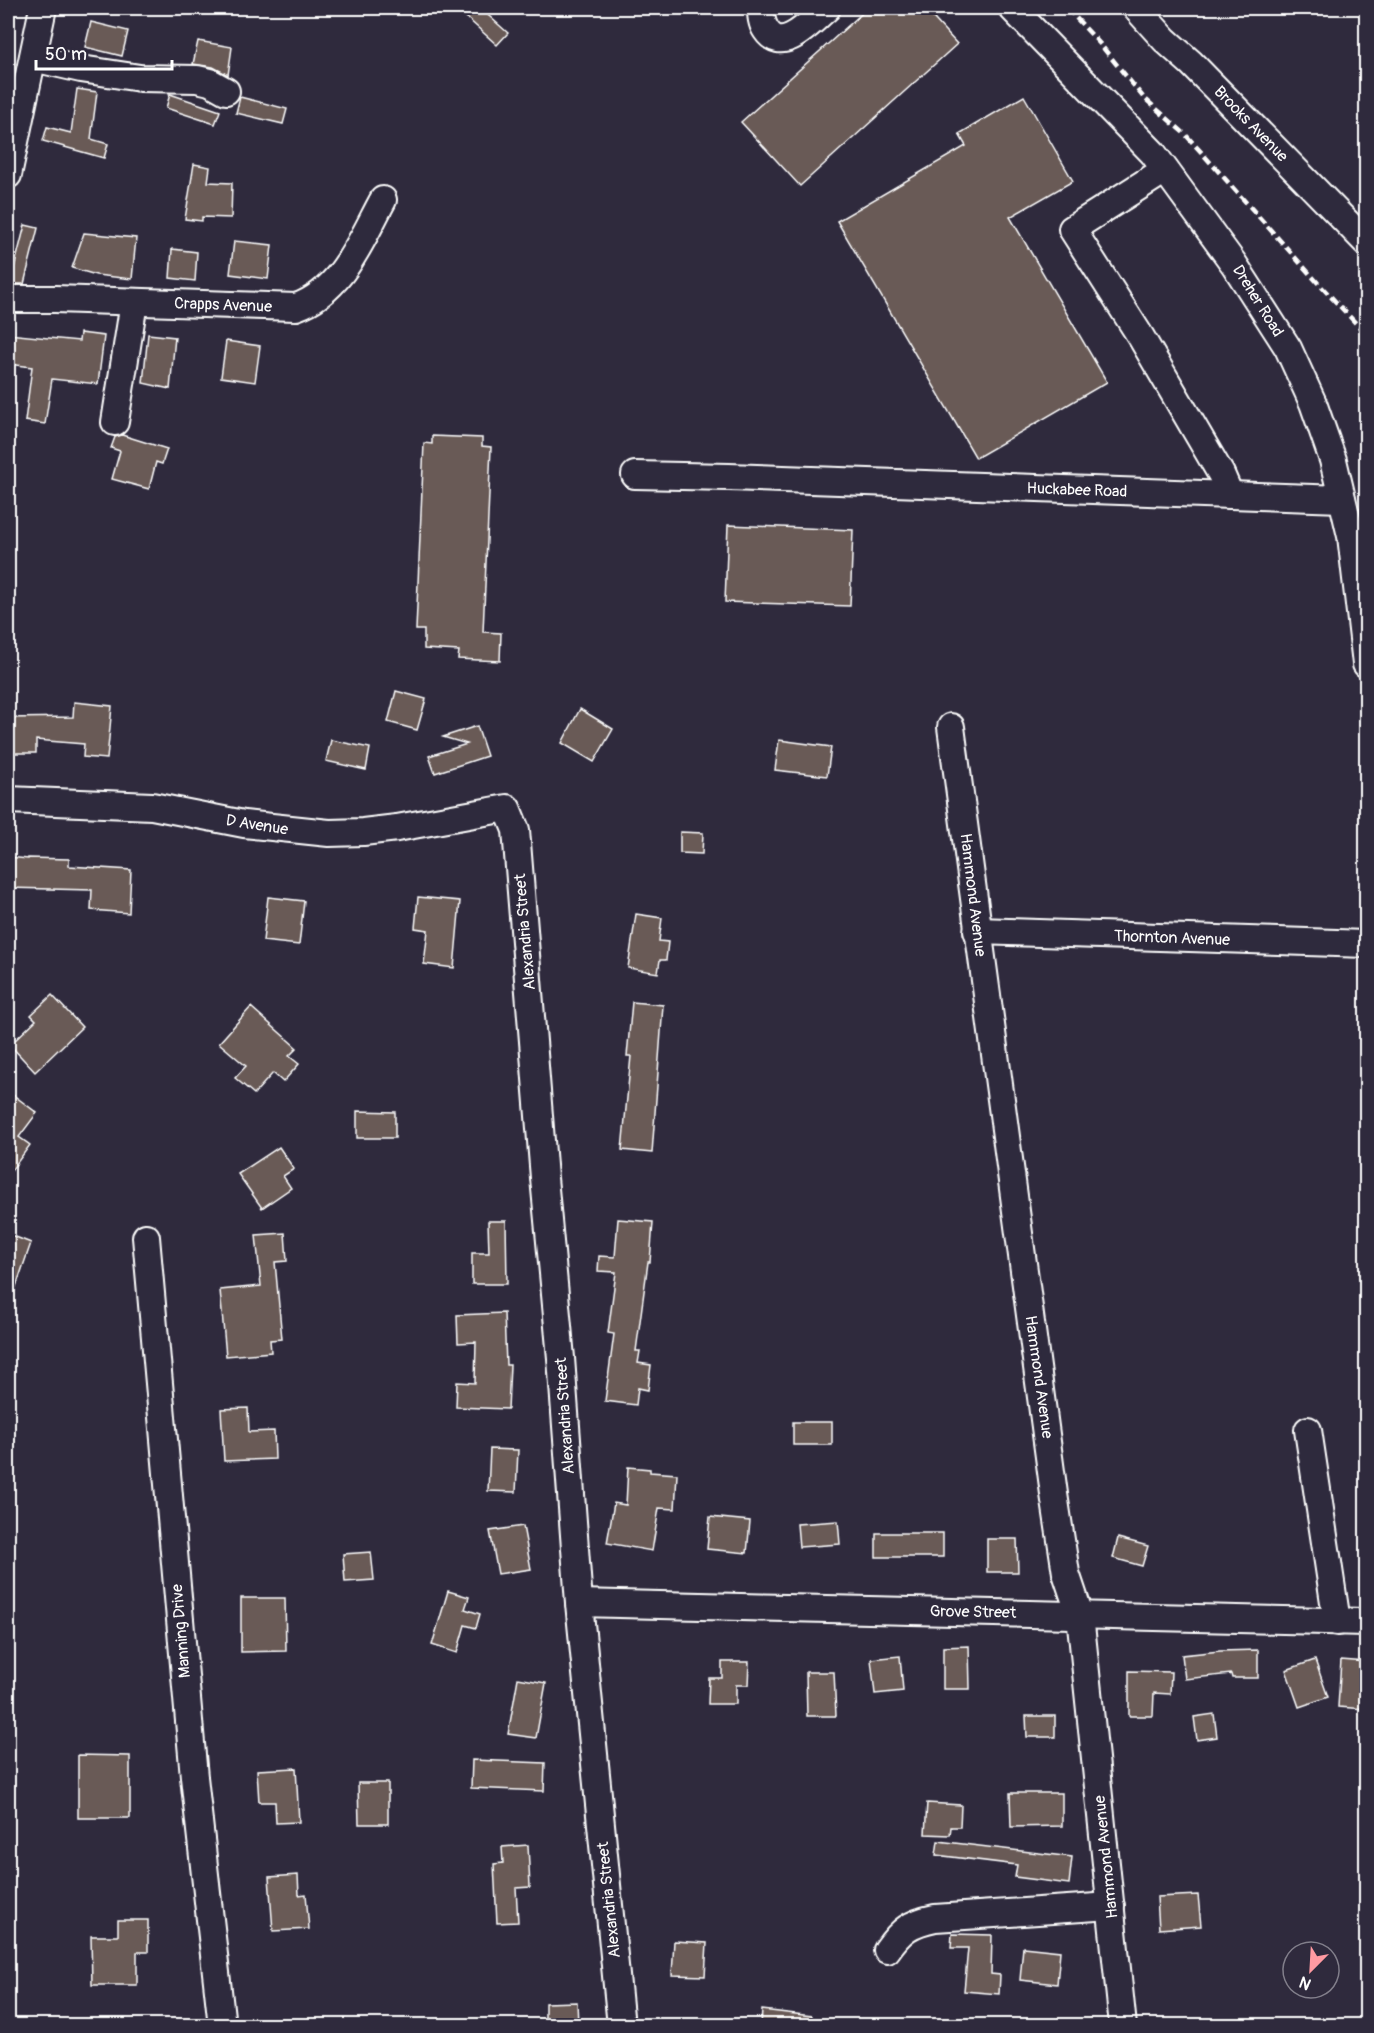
<svg xmlns="http://www.w3.org/2000/svg" width="1374" height="2033" viewBox="0 0 1374 2033" font-family="Pangolin,sans-serif">
	<rect width="100%" height="100%" fill="#2f2a3d"/>
	<filter id="ink" filterUnits="userSpaceOnUse"><feTurbulence type="fractalNoise" baseFrequency=".0167" numOctaves="2"/><feDisplacementMap in="SourceGraphic" scale="12" xChannelSelector="R" yChannelSelector="G"/><feConvolveMatrix kernelMatrix="1 2 1 2 8 2 1 2 1" color-interpolation-filters="sRGB"/></filter>
	<g filter="url(#ink)">
		<!-- building -->
		<g fill="#695a57" stroke="#fff" stroke-width="1.5">
			<polygon points="456,8 480,8 508,33 497,45"/>
			<polygon points="868,8 924,8 957,44 800,186 741,122"/>
			<polygon points="91,22 128,31 122,56 85,47"/>
			<polygon points="198,41 232,47 228,75 213,67 193,64"/>
			<polygon points="77,89 97,92 91,139 108,144 104,158 43,141 47,127 71,133"/>
			<polygon points="170,94 220,111 215,124 166,108"/>
			<polygon points="1024,96 1073,181 1010,217 1107,382 976,458 837,221 966,146 959,134"/>
			<polygon points="240,97 287,109 283,124 236,113"/>
			<polygon points="194,164 210,167 208,182 232,183 231,218 202,217 202,221 185,219"/>
			<polygon points="25,225 38,228 24,284 10,284"/>
			<polygon points="84,233 136,238 132,279 96,275 72,268"/>
			<polygon points="234,241 272,245 268,279 230,274"/>
			<polygon points="172,249 197,252 195,281 170,278"/>
			<polygon points="80,333 104,336 98,384 52,379 45,424 25,421 32,367 8,364 8,334 79,341"/>
			<polygon points="148,334 175,337 170,389 143,383"/>
			<polygon points="226,341 260,346 255,382 221,377"/>
			<polygon points="122,435 167,449 162,464 156,462 149,489 112,479 120,451 111,448 115,437"/>
			<polygon points="432,436 482,438 482,446 491,447 483,632 501,633 500,661 458,659 459,651 424,649 424,630 416,630 424,443 432,444"/>
			<polygon points="728,525 853,530 850,606 725,602"/>
			<polygon points="396,691 426,699 417,730 388,722"/>
			<polygon points="74,702 112,706 107,759 83,757 84,744 36,740 36,753 8,753 8,718 73,717"/>
			<polygon points="580,709 613,729 594,762 562,743"/>
			<polygon points="477,726 487,756 435,773 429,756 467,744 443,737"/>
			<polygon points="331,740 370,748 366,770 326,761"/>
			<polygon points="779,740 831,747 827,776 775,770"/>
			<polygon points="680,832 703,833 702,854 680,853"/>
			<polygon points="8,857 28,859 28,858 69,859 69,866 131,870 129,913 91,910 92,890 8,888"/>
			<polygon points="268,897 304,901 299,945 263,941"/>
			<polygon points="418,897 460,901 454,968 424,964 428,930 415,928"/>
			<polygon points="636,914 662,918 659,941 668,942 666,960 660,960 658,973 628,968"/>
			<polygon points="52,995 82,1027 35,1072 10,1045 36,1020 31,1015"/>
			<polygon points="632,1002 663,1005 652,1153 622,1150 631,1056 627,1056"/>
			<polygon points="251,1007 297,1048 289,1056 299,1064 283,1082 273,1073 254,1094 235,1078 246,1066 219,1043"/>
			<polygon points="8,1091 37,1113 19,1137 30,1145 8,1175"/>
			<polygon points="357,1111 395,1112 395,1138 357,1138"/>
			<polygon points="279,1147 294,1169 283,1176 291,1188 262,1208 238,1174"/>
			<polygon points="618,1219 653,1222 650,1262 648,1262 636,1351 640,1351 638,1363 651,1365 648,1390 638,1388 636,1405 605,1401 614,1334 608,1333 616,1272 598,1271 599,1256 615,1257"/>
			<polygon points="488,1221 506,1221 507,1284 472,1284 472,1253 489,1253"/>
			<polygon points="285,1233 287,1261 275,1262 282,1339 270,1340 271,1352 226,1356 220,1290 261,1286 256,1235"/>
			<polygon points="8,1234 31,1243 10,1304 8,1304"/>
			<polygon points="504,1313 506,1365 510,1365 508,1409 456,1407 457,1382 475,1383 476,1342 458,1343 457,1315"/>
			<polygon points="248,1408 249,1432 274,1431 275,1459 224,1461 221,1409"/>
			<rect x="793" y="1422" width="39" height="23"/>
			<polygon points="490,1449 518,1450 516,1492 488,1491"/>
			<polygon points="628,1467 650,1469 650,1472 677,1474 675,1509 659,1508 652,1551 607,1543 614,1503 626,1505"/>
			<polygon points="710,1517 750,1521 747,1553 707,1549"/>
			<polygon points="838,1521 840,1544 799,1547 797,1524"/>
			<polygon points="523,1526 531,1569 498,1574 490,1531"/>
			<rect x="876" y="1533" width="67" height="24"/>
			<polygon points="1118,1538 1148,1546 1142,1566 1113,1558"/>
			<polygon points="987,1539 1017,1539 1018,1572 987,1572"/>
			<polygon points="371,1552 374,1580 345,1582 343,1554"/>
			<polygon points="448,1591 469,1597 465,1609 480,1614 476,1628 465,1625 457,1653 432,1645"/>
			<polygon points="241,1598 285,1598 286,1651 241,1652"/>
			<polygon points="969,1646 970,1689 943,1689 943,1647"/>
			<polygon points="1258,1650 1258,1678 1232,1678 1231,1674 1185,1679 1182,1655 1220,1651"/>
			<polygon points="900,1656 903,1691 875,1694 871,1659"/>
			<polygon points="1315,1660 1328,1697 1299,1707 1286,1670"/>
			<polygon points="1341,1660 1366,1662 1366,1709 1338,1707"/>
			<polygon points="722,1662 749,1662 748,1685 736,1685 736,1704 708,1704 709,1678 722,1678"/>
			<polygon points="1129,1671 1171,1672 1170,1694 1154,1693 1153,1716 1129,1716"/>
			<polygon points="806,1672 834,1672 836,1716 807,1716"/>
			<polygon points="518,1678 546,1683 536,1738 508,1734"/>
			<polygon points="1214,1714 1217,1737 1197,1740 1194,1717"/>
			<polygon points="1026,1716 1055,1716 1055,1737 1027,1737"/>
			<polygon points="78,1755 130,1756 130,1818 78,1818"/>
			<polygon points="472,1760 545,1763 544,1791 471,1788"/>
			<polygon points="296,1768 299,1822 276,1823 275,1802 259,1802 257,1770"/>
			<polygon points="358,1783 388,1783 388,1824 359,1824"/>
			<polygon points="1010,1793 1062,1793 1062,1826 1011,1827"/>
			<polygon points="927,1803 961,1805 960,1827 951,1827 950,1835 925,1834"/>
			<polygon points="938,1841 1072,1857 1069,1884 1015,1877 1017,1865 936,1855"/>
			<polygon points="528,1845 530,1887 516,1888 518,1922 497,1923 494,1864 503,1863 502,1847"/>
			<polygon points="298,1875 299,1895 306,1894 309,1929 273,1931 269,1877"/>
			<polygon points="1198,1895 1201,1926 1159,1929 1157,1897"/>
			<polygon points="118,1920 148,1920 148,1952 137,1952 137,1985 92,1985 91,1936 118,1936"/>
			<polygon points="952,1934 992,1935 991,1974 1000,1975 999,1994 964,1991 968,1948 951,1948"/>
			<polygon points="674,1941 707,1943 705,1976 672,1975"/>
			<polygon points="1023,1947 1060,1951 1057,1984 1020,1980"/>
			<polygon points="577,2002 578,2025 545,2025 545,2003"/>
			<polygon points="762,2010 812,2016 812,2025 761,2025"/>
		</g>
		<g fill="none" stroke-linecap="round" stroke-linejoin="round">
			<defs>
				<g id="minor">
					<path d="M762,8C760,14 762,24 766,30C783,56 812,20 827,8"/>
					<polyline points="1012,8 1153,153 1234,264 1288,348 1313,403 1333,460 1351,536 1366,664"/>
					<polyline points="1136,8 1165,40 1191,63 1366,242"/>
					<polyline points="33,58 81,69 140,78 197,79 210,82 226,91"/>
					<polyline points="1165,170 1072,229 1141,337 1221,474 1230,495"/>
					<polyline points="8,175 43,8"/>
					<path d="M8,299H55L296,307C342,291 361,240 383,200"/>
					<polyline points="115,422 134,302"/>
					<polyline points="635,475 729,477 1342,499"/>
					<polyline points="951,727 1054,1494 1066,1573 1080,1615 1123,2026"/>
					<polyline points="8,800 152,806 244,824 329,833 363,832 397,828 507,808 516,830 544,1178 561,1358 579,1603 621,2026"/>
					<polyline points="977,931 1366,944"/>
					<polyline points="146,1237 194,1777 222,2026"/>
					<polyline points="1308,1430 1337,1622"/>
					<polyline points="579,1603 1366,1622"/>
					<path d="M887,1950C901,1930 910,1923 935,1918L1111,1906"/>
				</g>
			</defs>
			<!-- minor casing -->
			<use href="#minor" stroke="#fff" stroke-width="30"/>
			<!-- minor -->
			<use href="#minor" stroke="#2f2a3d" stroke-width="26"/>
			<!-- rail -->
			<polyline stroke="#fff" stroke-width="4.5" stroke-dasharray="9 4.5" stroke-linecap="butt" points="1067,8 1100,44 1143,97 1185,134 1318,283 1366,334"/>
		</g>
	</g>
	<g text-anchor="middle" dominant-baseline="central" stroke-width="5" stroke-linejoin="round" paint-order="stroke">
		<!-- street labels -->
		<g font-size="16" fill="#fff" stroke="#2f2a3d">
			<text transform="translate(1251 124) rotate(46)">Brooks Avenue</text>
			<text transform="translate(1258 301) rotate(58)">Dreher Road</text>
			<text transform="translate(223 305) rotate(2)">Crapps Avenue</text>
			<text transform="translate(1077 490) rotate(2)">Huckabee Road</text>
			<text transform="translate(257 825) rotate(9)">D Avenue</text>
			<text transform="translate(973 895) rotate(83)">Hammond Avenue</text>
			<text transform="translate(525 932) rotate(-95)">Alexandria Street</text>
			<text transform="translate(1172 938) rotate(2)">Thornton Avenue</text>
			<text transform="translate(1039 1377) rotate(82)">Hammond Avenue</text>
			<text transform="translate(565 1416) rotate(-94)">Alexandria Street</text>
			<text transform="translate(973 1612) rotate(1)">Grove Street</text>
			<text transform="translate(181 1631) rotate(-95)">Manning Drive</text>
			<text transform="translate(1106 1857) rotate(-96)">Hammond Avenue</text>
			<text transform="translate(609 1900) rotate(-96)">Alexandria Street</text>
		</g>
	</g>
	<!-- margin -->
	<rect width="1374" height="2033" fill="none" stroke="#2f2a3d" stroke-width="30"/>
	<rect x="15" y="15" width="1344" height="2003" fill="none" stroke="#fff" stroke-width="2" filter="url(#ink)"/>
	<!-- north arrow -->
	<g transform="translate(1311 1970) rotate(204)"><circle r="28" fill="#2f2a3d" stroke="#827f8b" stroke-width="1.5"/>
	<path d="M0-4.5L10 22L0 15L-10 22Z" fill="#ff9aa2"/>
	<text y="-9" font-size="16" font-weight="bold" text-anchor="middle" fill="#ffffff">N</text>
	</g>
	<!-- scale -->
	<path d="M36 60v9h136v-9" fill="none" stroke="#ffffff" stroke-width="3"/>
	<text x="45" y="60" font-size="18" fill="#ffffff" stroke="#2f2a3d" stroke-width="4.5" paint-order="stroke">50 m</text>
</svg>
